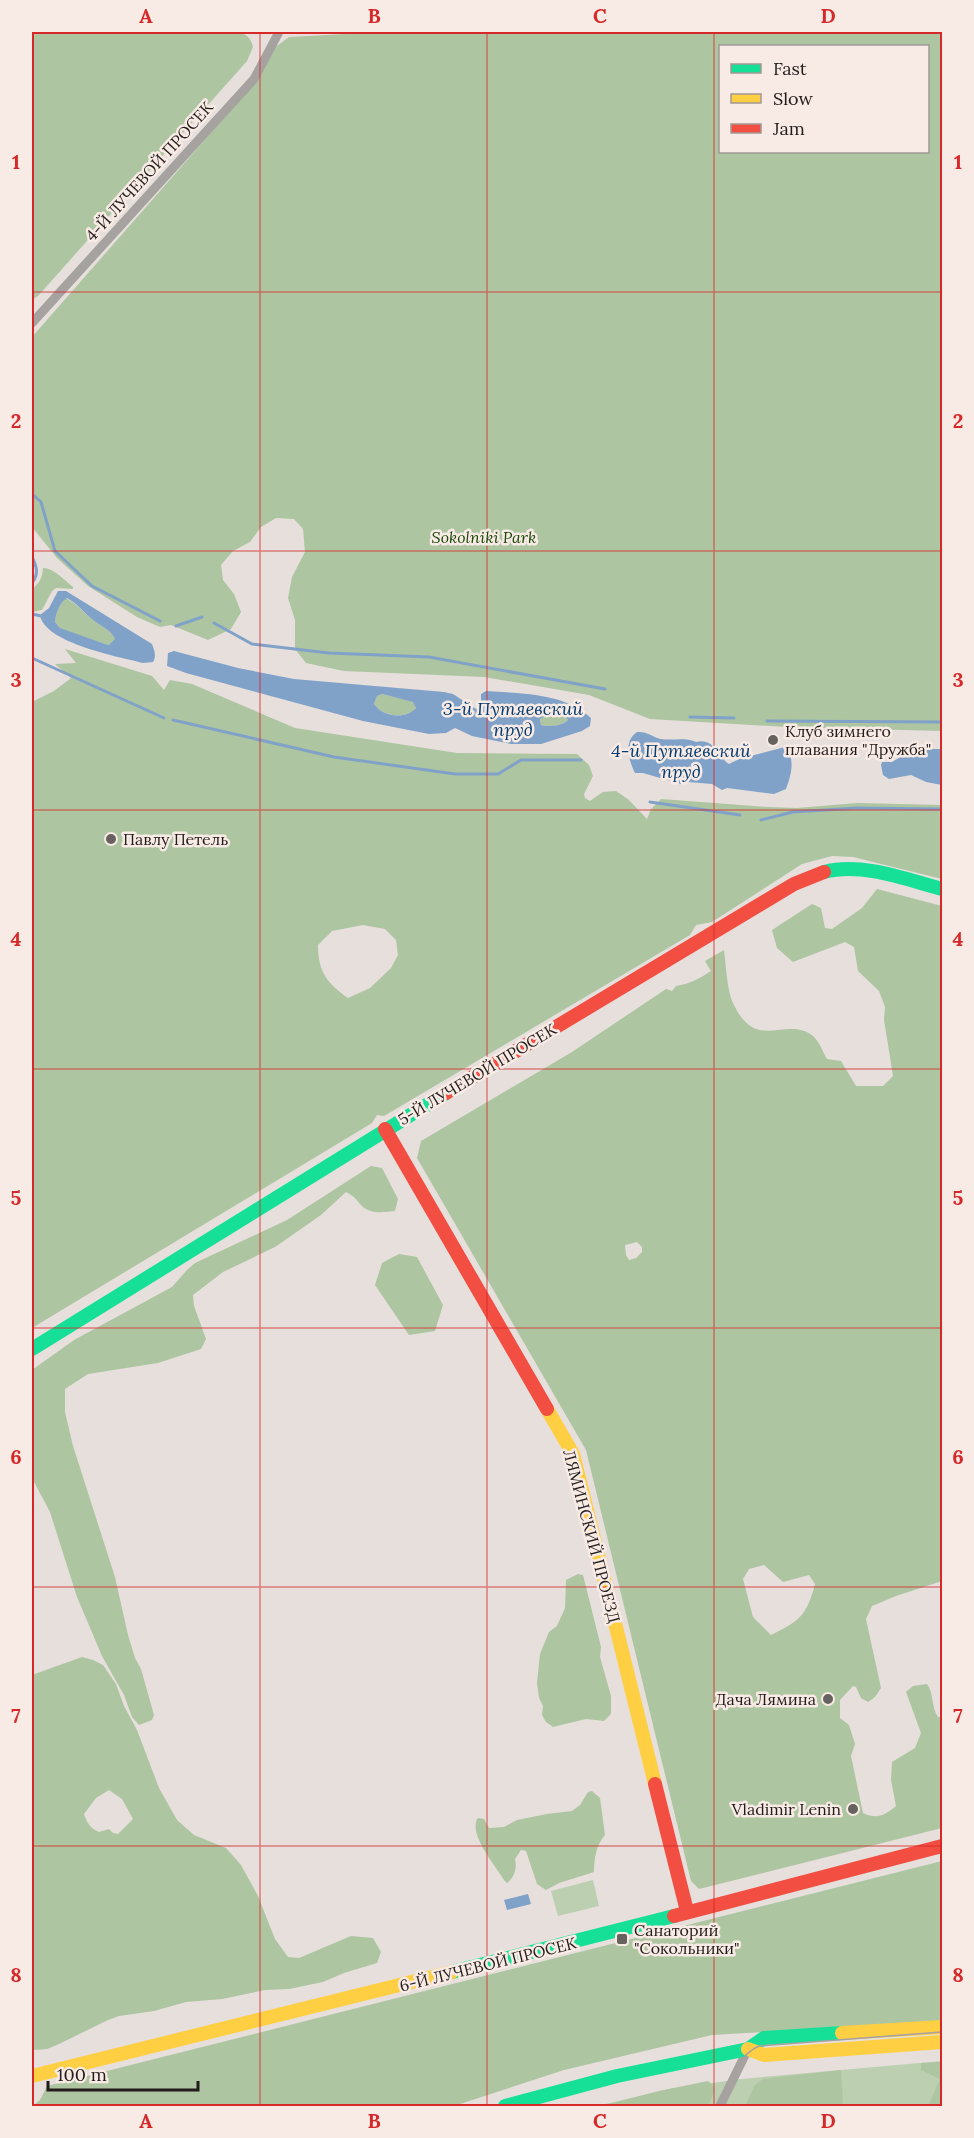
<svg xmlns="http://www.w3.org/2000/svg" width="974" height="2138" viewBox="0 0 974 2138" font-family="Lora,serif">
	<rect width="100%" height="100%" fill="#e6dfdc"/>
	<!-- green -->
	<g fill="#bccfb1">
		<polygon points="593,1880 599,1906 558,1916 551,1891"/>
		<polygon points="942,2061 942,2106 597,2106 669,2089 741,2079"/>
	</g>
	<!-- forest -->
	<g fill="#adc5a1" fill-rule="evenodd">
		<path d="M32,32H236C246,33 251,38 253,47L247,61L38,296L32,300Z"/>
		<path d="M384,32H942V731L787,727L650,719L589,695L484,677L344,671L306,663L295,649V620L288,598L292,577L305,552L303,529L294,519L276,518L261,527L250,542L233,551L221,565L223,580L234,594L241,612L231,629L208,640L171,625L160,627L137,617L88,586L57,558L32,527V337L259,78L274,48L289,37ZM720,46H928V152H720Z"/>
		<path d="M43,568C54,568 64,580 73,587V589L56,588L52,591L42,610L32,612V589C40,583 42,578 43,568Z"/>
		<path d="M66,598C77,604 84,613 93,620C102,627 110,629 116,640L109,645L105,644L69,633L60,628L55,622C56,613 59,603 66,598Z"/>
		<path d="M65,649L152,676L164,690L170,680L192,684L295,728L457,753L577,754L589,765L593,776L584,794L585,798L590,801L603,792L616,791L629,800L647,819L651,809L661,799L768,807L797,808L857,803L942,805V879L853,857L832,856L802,864L712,922L696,925L690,935L384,1116L377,1115L372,1123L32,1328V702L54,691L71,678L55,664L76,663ZM363,925L385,929L396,940L398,955L391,968L370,988L348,998C327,983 318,972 318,945L332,931Z"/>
		<path d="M382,694L414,702L416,708C405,720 383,717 374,704L377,696Z"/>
		<path d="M556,710L564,712L568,720C562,726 549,727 541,725L540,719Z"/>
		<path d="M877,889L942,906V1581L896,1596L872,1606L866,1619L881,1688L875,1697L868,1702L861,1698L856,1687L853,1686L840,1700V1718L849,1725L855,1744L851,1756L863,1813C877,1820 885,1815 896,1806L891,1780L892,1762L915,1748L921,1733L906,1692L913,1686L927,1684C934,1693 931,1707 938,1717L942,1716V1828L699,1889L691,1881L586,1450L417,1158L421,1141L572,1052L666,989L672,991L676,986C689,984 699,979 711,971L705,961L724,950C726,965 727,992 734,1005C757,1053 786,1015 813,1036C819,1041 823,1052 827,1059L841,1061L856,1086H883L893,1076L884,1020L885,1007L879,991L858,971L854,947L845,942L793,962L777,948L772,930L812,904L821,908L825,928L832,929L862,908ZM637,1242L642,1247V1252L636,1258L629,1260L626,1255L625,1245ZM764,1565L783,1582L809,1575L815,1584C807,1615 800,1621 771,1635L753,1617L743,1579L749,1569Z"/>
		<path d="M371,1166L382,1168L398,1199L395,1211C384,1212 370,1215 361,1205C356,1199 354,1196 346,1192L321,1215L275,1247L223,1272L193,1295L194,1306L206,1339L201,1349L158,1363L88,1374L65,1389V1412L73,1446L115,1577L128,1635L135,1658L141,1669L154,1715L152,1720L139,1725L132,1717L124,1695L102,1656L77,1597L50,1512L32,1478V1370L74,1340L172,1287L187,1270L195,1263L287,1220Z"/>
		<polygon points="399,1254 417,1257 443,1305 435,1331 409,1335 375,1285 382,1263"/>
		<polygon points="578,1574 583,1575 601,1647 600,1657 611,1696 611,1714 604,1721 586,1719 553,1727 546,1722 542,1715 543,1706 539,1698 537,1683 540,1654 549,1632 557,1626 565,1608 566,1580"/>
		<path d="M82,1657L93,1660L103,1665L116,1684L124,1706L137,1730L159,1788L177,1820L194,1835L226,1848L241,1865L258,1896L275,1939L288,1957L299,1958L351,1936L373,1938L381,1952L377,1963L344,1973L323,1982L289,1989L265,1990L222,1999L186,2002L154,2011L119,2016L108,2020L57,2045L47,2049L35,2050L32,2048V1675ZM109,1790L122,1799L133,1819L118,1834L113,1833L109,1829L99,1832C90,1828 87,1823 84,1814L96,1798Z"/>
		<path d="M592,1791L600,1798L605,1835C596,1845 594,1859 594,1872L559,1883L546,1890L537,1884L526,1851L521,1850L515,1859C517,1868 515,1877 507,1883L504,1880C496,1866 467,1833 478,1818L484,1819L489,1828L504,1827L517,1820L547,1814L572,1811L580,1805L588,1792Z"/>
		<polygon points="942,1861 942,2022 712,2035 564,2070 454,2106 33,2106 40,2100 47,2086"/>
		<polygon points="942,2062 942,2106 928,2106 940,2079 921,2070 921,2063"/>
		<polygon points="841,2070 843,2106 745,2106 755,2085 763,2079"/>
		<polygon points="708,2081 713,2085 715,2090 708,2106 601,2106 659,2091"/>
	</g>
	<!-- water -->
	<g fill="#81a2c8" fill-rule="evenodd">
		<path d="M58,591H66L152,644C154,650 157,656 153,662L143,663C120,657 44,643 40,615L49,608ZM67,598C78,604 84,613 93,620C102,627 110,629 115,639L109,645L105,644L60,628L55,622C56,613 59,603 67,598Z"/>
		<path d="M174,651L238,668L294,679L444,692L453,694L476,709L481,708V694L486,691C522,694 562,692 591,718L590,726L582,731L541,744H511L472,736L455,728L446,733L429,734L363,721L186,673L167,666L168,653ZM382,694L413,702L416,708C405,720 383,717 374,704L377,696ZM556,710L564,713L568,720C562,726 549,727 541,725L540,719Z"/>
		<path d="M637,732C647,731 652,737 661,739C673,741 684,737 696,742C714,737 717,756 729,764L739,759L785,747C796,758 791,776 786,789L774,794L727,788L722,790L712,784L688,782L681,784L643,773H635C629,761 623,741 637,732Z"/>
		<polygon points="914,749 942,749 942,785 926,782 911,775 889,779 883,775 881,765 882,762 892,762"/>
		<polygon points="528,1894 531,1904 507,1910 504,1900"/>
	</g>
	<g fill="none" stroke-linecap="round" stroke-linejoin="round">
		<!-- stream -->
		<g stroke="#81a2c8" stroke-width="3">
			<polyline points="32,494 41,502 55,551 92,586 160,621"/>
			<path d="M32,557C37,567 39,574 32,583"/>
			<polyline points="32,614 41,616"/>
			<polyline points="214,623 252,644 329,653 429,657 605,689"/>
			<polyline points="176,626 202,617"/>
			<polyline points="32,658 164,718"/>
			<polyline points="690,717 734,718"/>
			<polyline points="173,720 334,757 455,774 498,774 521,760 581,760"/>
			<polyline points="767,721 942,722"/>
			<polyline points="650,802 740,815"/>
			<polyline points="761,820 793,812 857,808 942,809"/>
		</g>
		<!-- street -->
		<g stroke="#a5a2a0" stroke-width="9">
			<polyline points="32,323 254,79 279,32"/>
			<polyline points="720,2106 748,2049"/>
		</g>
		<!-- fast -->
		<g stroke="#16e098" stroke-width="14">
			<path d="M824,872C862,862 905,879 942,889"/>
			<polyline points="32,1349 446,1093"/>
			<polyline points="452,1972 674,1916"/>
			<polyline points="505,2106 617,2076 748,2049 764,2038 842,2033"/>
		</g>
		<!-- slow -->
		<g stroke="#ffcf43" stroke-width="14">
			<polyline points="547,1409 573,1454 655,1784"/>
			<polyline points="842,2033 942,2027"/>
			<polyline points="748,2049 764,2055 942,2042"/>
			<polyline points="32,2076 452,1972"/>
		</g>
		<!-- jam -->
		<g stroke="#f24e42" stroke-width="14">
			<polyline points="446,1093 794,884 824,872"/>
			<polyline points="385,1129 547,1409"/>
			<polyline points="655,1784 687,1911"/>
			<polyline points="674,1916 942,1846"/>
		</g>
		<!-- tram -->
		<path stroke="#a5a1a0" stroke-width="1.5" d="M717,2106C728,2085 736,2056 759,2046L942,2032"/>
	</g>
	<!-- grid -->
	<path fill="none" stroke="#d62828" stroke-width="1.5" stroke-opacity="0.55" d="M260,32V2106M487,32V2106M714,32V2106M32,292H942M32,551H942M32,810H942M32,1069H942M32,1328H942M32,1587H942M32,1846H942"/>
	<!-- markers -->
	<g fill="#67615f" stroke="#f8eae4" stroke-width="2">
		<circle cx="773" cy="740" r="6"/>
		<circle cx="111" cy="839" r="6"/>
		<circle cx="828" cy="1699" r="6"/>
		<circle cx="853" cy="1809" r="6"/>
		<rect x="616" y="1933" width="12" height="12" rx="3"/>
	</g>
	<g text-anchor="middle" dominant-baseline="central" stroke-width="5" stroke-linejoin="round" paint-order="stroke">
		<!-- street labels -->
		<g font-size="16" fill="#221d1b" stroke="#f8eae4">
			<text transform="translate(149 171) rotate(-48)">4-Й ЛУЧЕВОЙ ПРОСЕК</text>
			<text transform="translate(477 1074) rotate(-31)">5-Й ЛУЧЕВОЙ ПРОСЕК</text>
			<text transform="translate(592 1536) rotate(75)">ЛЯМИНСКИЙ ПРОЕЗД</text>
			<text transform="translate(488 1964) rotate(-14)">6-Й ЛУЧЕВОЙ ПРОСЕК</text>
		</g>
		<!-- park labels -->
		<g font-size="16" font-style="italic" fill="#194908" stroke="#f8eae4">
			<text x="484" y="537">Sokolniki Park</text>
		</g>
		<!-- poi labels -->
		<g font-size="16" fill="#221d1b" stroke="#f8eae4" text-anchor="start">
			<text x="785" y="731">Клуб зимнего<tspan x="785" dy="18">плавания "Дружба"</tspan></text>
			<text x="123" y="839">Павлу Петель</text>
			<text x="816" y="1699" text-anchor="end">Дача Лямина</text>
			<text x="841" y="1809" text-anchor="end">Vladimir Lenin</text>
			<text x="634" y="1930">Санаторий<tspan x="634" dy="18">"Сокольники"</tspan></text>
		</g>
		<!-- water labels -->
		<g font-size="18" font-style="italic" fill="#043d71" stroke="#f8eae4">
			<text x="513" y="708">3-й Путяевский<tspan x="513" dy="21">пруд</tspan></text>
			<text x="681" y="750">4-й Путяевский<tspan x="681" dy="21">пруд</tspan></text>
		</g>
	</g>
	<!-- border -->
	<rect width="974" height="2138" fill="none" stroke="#f8eae4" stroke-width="66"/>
	<!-- legend -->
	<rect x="719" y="45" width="210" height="108" fill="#f8eae4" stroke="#a29894" stroke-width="1.5"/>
	<rect x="731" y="64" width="30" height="9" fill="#16e098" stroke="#a29894" stroke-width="1.5"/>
	<text x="773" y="75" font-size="18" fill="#221d1b">Fast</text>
	<rect x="731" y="94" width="30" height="9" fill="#ffcf43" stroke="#a29894" stroke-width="1.5"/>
	<text x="773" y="105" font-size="18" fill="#221d1b">Slow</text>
	<rect x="731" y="124" width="30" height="9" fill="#f24e42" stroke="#a29894" stroke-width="1.5"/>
	<text x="773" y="135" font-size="18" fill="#221d1b">Jam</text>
	<!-- scale -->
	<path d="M48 2081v9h150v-9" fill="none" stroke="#221d1b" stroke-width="3"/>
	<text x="57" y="2081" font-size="18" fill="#221d1b" stroke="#f8eae4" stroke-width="4.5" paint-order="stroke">100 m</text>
	<rect x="33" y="33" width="908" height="2072" fill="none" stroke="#d62828" stroke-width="2"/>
	<g font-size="20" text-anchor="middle" font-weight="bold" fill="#d62828">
		<text x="146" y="23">A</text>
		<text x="374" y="23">B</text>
		<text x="600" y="23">C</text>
		<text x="828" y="23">D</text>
		<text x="16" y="169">1</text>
		<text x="958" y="169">1</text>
		<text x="16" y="428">2</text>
		<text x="958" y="428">2</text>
		<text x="16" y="687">3</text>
		<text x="958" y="687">3</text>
		<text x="16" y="946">4</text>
		<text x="958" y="946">4</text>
		<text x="16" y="1205">5</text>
		<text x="958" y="1205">5</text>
		<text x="16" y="1464">6</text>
		<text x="958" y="1464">6</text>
		<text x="16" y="1723">7</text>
		<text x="958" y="1723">7</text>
		<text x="16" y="1982">8</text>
		<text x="958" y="1982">8</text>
		<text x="146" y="2128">A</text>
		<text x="374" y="2128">B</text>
		<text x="600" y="2128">C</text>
		<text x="828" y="2128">D</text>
	</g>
</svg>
